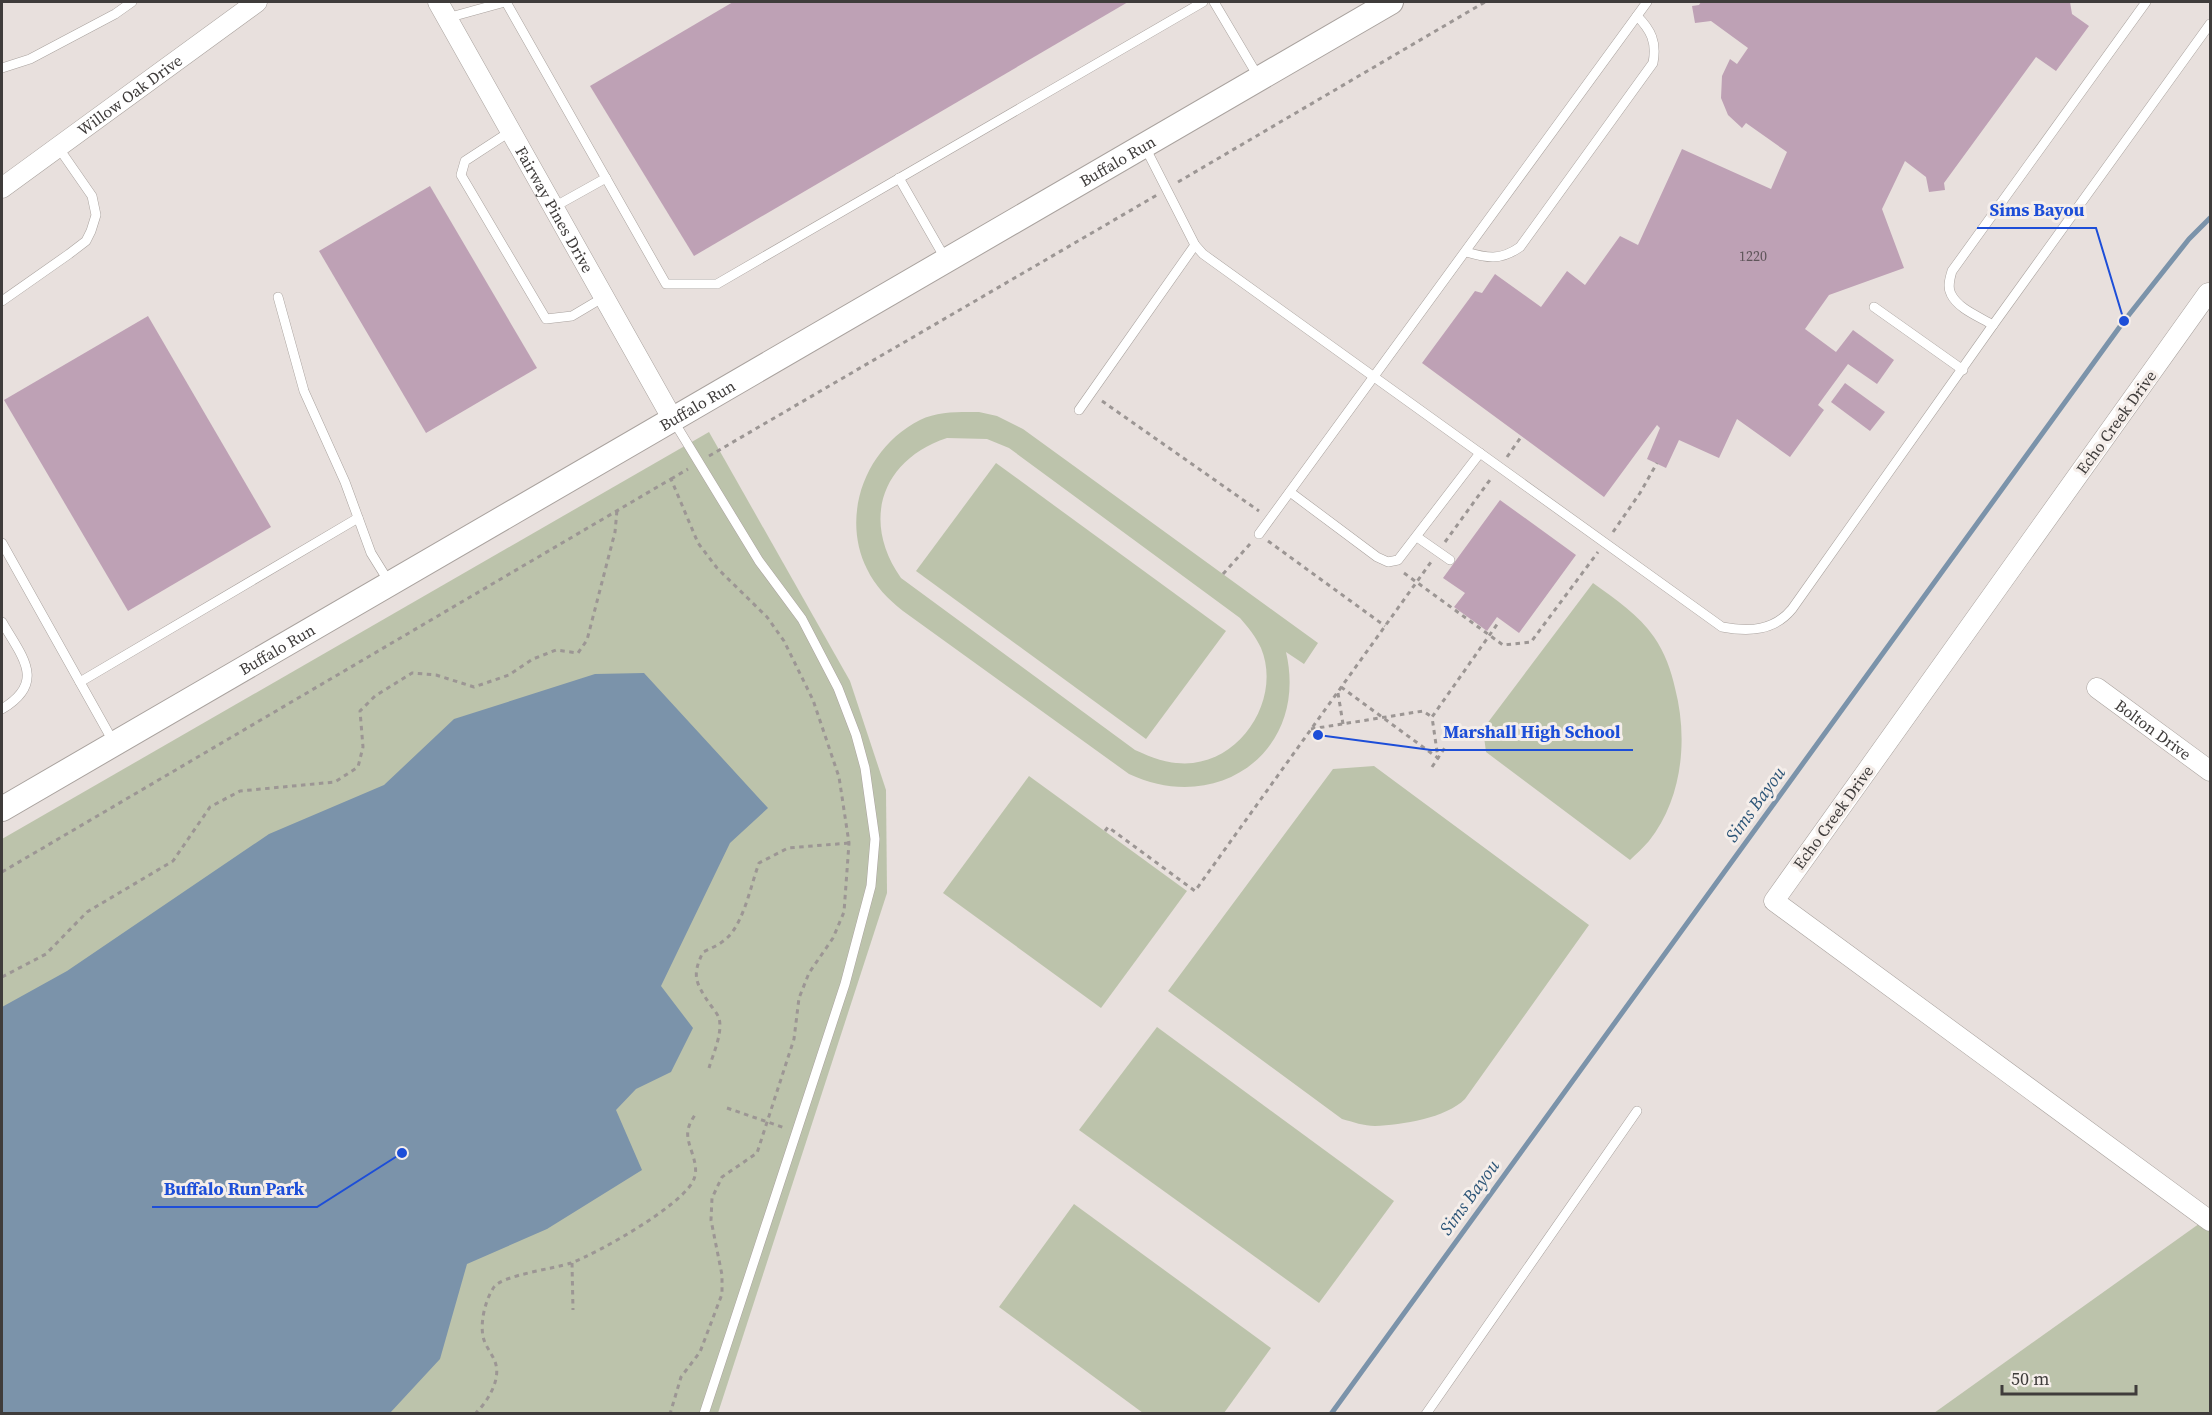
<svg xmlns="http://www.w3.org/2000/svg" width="2212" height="1415" viewBox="0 0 2212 1415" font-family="'Source Serif 4',serif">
	<rect width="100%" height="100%" fill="#e8e0dd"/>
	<!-- green -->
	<g fill="#bcc3ab" fill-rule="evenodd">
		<path d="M979,412L997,416L1023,429L1318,643L1304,664L1286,652C1309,751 1218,816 1129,774L903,611C888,599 875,586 867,569C840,515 866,447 920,420C938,411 960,412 979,412ZM947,438L987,439L1009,448L1240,618C1248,627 1256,637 1261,648C1281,696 1245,757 1193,763C1171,765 1155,759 1135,750L901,578C861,521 881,460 947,438Z"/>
		<polygon points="709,432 850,681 886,790 887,893 718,1413 2,1413 2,839"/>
		<polygon points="996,463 1226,631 1146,739 916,571"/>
		<path d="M1593,583C1615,599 1639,615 1654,637C1665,653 1671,670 1675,688C1688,738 1683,798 1649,841C1643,848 1636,854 1630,860L1486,752L1483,729Z"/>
		<path d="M1374,766L1589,925L1465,1099C1446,1118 1402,1125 1375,1126C1364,1126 1353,1122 1342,1119L1168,991L1333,769Z"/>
		<polygon points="1029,776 1187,891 1101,1008 943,893"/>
		<polygon points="1157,1027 1394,1201 1319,1303 1079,1130"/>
		<polygon points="1074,1204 1271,1348 1224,1413 1143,1413 999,1307"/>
		<polygon points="2210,1216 2210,1413 1934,1413"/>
	</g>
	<!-- water -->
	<polygon fill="#7b93aa" points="644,673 768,808 730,843 661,986 693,1028 671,1072 636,1089 616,1110 642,1170 547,1229 467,1264 440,1359 390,1413 2,1413 2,1007 67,971 269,834 384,785 454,719 595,674"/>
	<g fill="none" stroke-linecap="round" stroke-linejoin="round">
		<!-- stream -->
		<polyline stroke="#7b93aa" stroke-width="5" points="1331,1414 2124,321 2189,239 2210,218"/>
	</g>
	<!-- building -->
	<g fill="#bea1b5">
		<polygon points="733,2 1128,2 694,256 590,86"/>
		<polygon points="1701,2 2070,2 2072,14 2089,26 2056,71 2036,57 1944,183 1945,190 1929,192 1926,177 1905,161 1882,209 1904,268 1829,295 1805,329 1836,352 1853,330 1894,360 1877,384 1848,364 1818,405 1824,410 1790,457 1737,419 1719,458 1679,440 1666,468 1647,459 1660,428 1657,425 1604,497 1422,363 1475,291 1482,293 1495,274 1541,307 1567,271 1585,285 1620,236 1638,245 1682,149 1771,189 1787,152 1746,123 1742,128 1728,115 1721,98 1722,76 1730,59 1737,64 1748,48 1711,21 1695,23 1692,6 1699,5"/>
		<polygon points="430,186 537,368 426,433 319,251"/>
		<polygon points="148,316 271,527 128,611 4,400"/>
		<polygon points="1845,383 1885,412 1870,431 1831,402"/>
		<polygon points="1500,500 1576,555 1519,633 1497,617 1487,631 1454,607 1465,593 1443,578"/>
	</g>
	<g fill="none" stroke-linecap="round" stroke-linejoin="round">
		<defs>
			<g id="service">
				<polyline points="506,2 666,284 717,284 1203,2"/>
				<polyline points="1214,2 1259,78"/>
				<polyline points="447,18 505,2"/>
				<polyline points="2,68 30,59 115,14 132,2"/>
				<polyline points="511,131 465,161 461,175 546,319 572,316 604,297"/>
				<path d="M1145,147L1195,245L1203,254L1722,627C1749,632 1774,631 1792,609L1993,325L2210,24"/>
				<polyline points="899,178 946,260"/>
				<polyline points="554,207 606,178"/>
				<path d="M1466,252C1487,258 1500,261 1520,247L1653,63C1657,42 1651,30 1637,16"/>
				<polyline points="278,297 304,391 345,482 371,553 389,582"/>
				<polyline points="2,301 69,254 86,241 91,231 96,215 92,196 58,147"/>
				<polyline points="1874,307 1963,370"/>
				<path d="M1993,325C1980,317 1958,309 1951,294C1947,287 1950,278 1952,271L2146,2"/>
				<polyline points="1079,410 1195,245"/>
				<polyline points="673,420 759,561 802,619 838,688 856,735 865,768 875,839 871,886 845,984 704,1414"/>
				<polyline points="1290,492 1377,557 1388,562 1398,560 1480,453"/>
				<polyline points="1259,534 1647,2"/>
				<polyline points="1417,537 1450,560"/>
				<polyline points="2,543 114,743"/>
				<path d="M2,622C22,657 47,682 2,709"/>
				<polyline points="80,682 358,518"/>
				<polyline points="1426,1414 1637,1111"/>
			</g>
			<g id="minor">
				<path id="s1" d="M438,2L672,418"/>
				<path id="s2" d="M2,188L257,2"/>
				<polyline points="2208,293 1774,901 2210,1221"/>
				<path id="s3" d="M2097,688L2210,771"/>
			</g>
			<g id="tertiary">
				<path id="s4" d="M2,809L1391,2"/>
			</g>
		</defs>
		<!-- service casing -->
		<use href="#service" stroke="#a9a29e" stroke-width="10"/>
		<!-- minor casing -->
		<use href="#minor" stroke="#a9a29e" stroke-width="21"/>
		<!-- tertiary casing -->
		<use href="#tertiary" stroke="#a9a29e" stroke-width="26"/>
		<!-- path -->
		<g stroke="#9c9694" stroke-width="3" stroke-dasharray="4.5 4.5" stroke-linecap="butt">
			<polyline points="1178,182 1485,2"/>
			<polyline points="1102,401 1259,511"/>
			<polyline points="709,456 1157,195"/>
			<polyline points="1507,457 1521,437"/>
			<polyline points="671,479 688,469"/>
			<polyline points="1613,532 1640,493 1657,463"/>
			<polyline points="1268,541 1385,626"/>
			<polyline points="1445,542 1492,477"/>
			<polyline points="1404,573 1503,645 1531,642 1598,552"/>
			<polyline points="1223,574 1250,544"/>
			<polyline points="1341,687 1438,758 1432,717 1498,623"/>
			<polyline points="1338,693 1343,724"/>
			<polyline points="1311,729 1423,711 1432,717"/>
			<polyline points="1432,767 1446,746"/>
			<polyline points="1105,831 1108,827 1195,891 1431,562"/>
			<polyline points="2,872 671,479 698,543 717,568 767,617 784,641 813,700 839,777 849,843 844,912 833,938 809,973 799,998 794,1039 757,1153 722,1177 712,1198 711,1220 722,1275 722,1294 700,1352 681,1377 670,1414"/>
			<polyline points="2,977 46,954 87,912 173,861 210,807 240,791 335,782 358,767 363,747 360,711 375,696 412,673 436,675 474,687 509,675 533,659 556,650 578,653 587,640 615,532 617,510"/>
			<path d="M709,1068C713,1054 723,1033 719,1018C717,1013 712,1007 709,1003C695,982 692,975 703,952C712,948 721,944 728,937C744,921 751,885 759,863L788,848L849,843"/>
			<polyline points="727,1108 785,1128"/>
			<polyline points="572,1263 573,1310"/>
			<path d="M475,1414C487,1402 500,1382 496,1365C494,1356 487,1349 484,1340C479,1325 485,1300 494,1287C503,1275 553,1269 571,1263C600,1252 677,1208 692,1183C703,1165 685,1146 688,1130C689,1124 693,1118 696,1113"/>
		</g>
		<!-- service -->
		<use href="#service" stroke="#fff" stroke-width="9"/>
		<!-- minor -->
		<use href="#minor" stroke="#fff" stroke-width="20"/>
		<!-- tertiary -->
		<use href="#tertiary" stroke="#fff" stroke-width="24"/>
	</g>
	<g text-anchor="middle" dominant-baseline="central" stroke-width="6" stroke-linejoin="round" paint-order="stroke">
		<!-- number labels -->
		<g font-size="14" fill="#5f555a">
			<text x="1753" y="256">1220</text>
		</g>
		<!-- street labels -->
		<g font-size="16" fill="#3f3c3b" stroke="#f5eeea">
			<text stroke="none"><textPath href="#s2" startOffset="158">Willow Oak Drive</textPath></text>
			<text stroke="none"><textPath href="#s4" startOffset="1290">Buffalo Run</textPath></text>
			<text stroke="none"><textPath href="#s1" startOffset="238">Fairway Pines Drive</textPath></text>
			<text stroke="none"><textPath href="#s4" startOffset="804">Buffalo Run</textPath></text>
			<text transform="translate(2116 422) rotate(-54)">Echo Creek Drive</text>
			<text stroke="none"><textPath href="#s4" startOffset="318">Buffalo Run</textPath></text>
			<text stroke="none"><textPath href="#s3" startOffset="70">Bolton Drive</textPath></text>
			<text transform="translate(1833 817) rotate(-54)">Echo Creek Drive</text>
		</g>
		<!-- water labels -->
		<g font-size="18" font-style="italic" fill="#2b5477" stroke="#f5eeea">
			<text transform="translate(1755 804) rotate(-54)">Sims Bayou</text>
			<text transform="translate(1469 1197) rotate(-54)">Sims Bayou</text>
		</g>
	</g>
	<!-- callouts -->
	<path fill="none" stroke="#1d4ed8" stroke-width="2" d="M2124 321L2096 228H1977M1318 735L1431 750H1633M402 1153L317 1207H152"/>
	<g fill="#1d4ed8" stroke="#f5eeea" stroke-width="2">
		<circle cx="2124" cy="321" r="6"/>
		<circle cx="1318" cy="735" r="6"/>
		<circle cx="402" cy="1153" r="6"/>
	</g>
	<g font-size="18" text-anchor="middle" font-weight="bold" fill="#1d4ed8" stroke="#f5eeea" stroke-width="6" stroke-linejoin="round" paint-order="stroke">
		<text x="2037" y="216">Sims Bayou</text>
		<text x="1532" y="738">Marshall High School</text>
		<text x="234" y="1195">Buffalo Run Park</text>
	</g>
	<!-- border -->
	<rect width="2212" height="1415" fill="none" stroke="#3f3c3b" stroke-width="6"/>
	<!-- scale -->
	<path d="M2002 1385v9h134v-9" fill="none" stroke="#3f3c3b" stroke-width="3"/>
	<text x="2011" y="1385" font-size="18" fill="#3f3c3b" stroke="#f5eeea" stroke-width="4.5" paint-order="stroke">50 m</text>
</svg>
